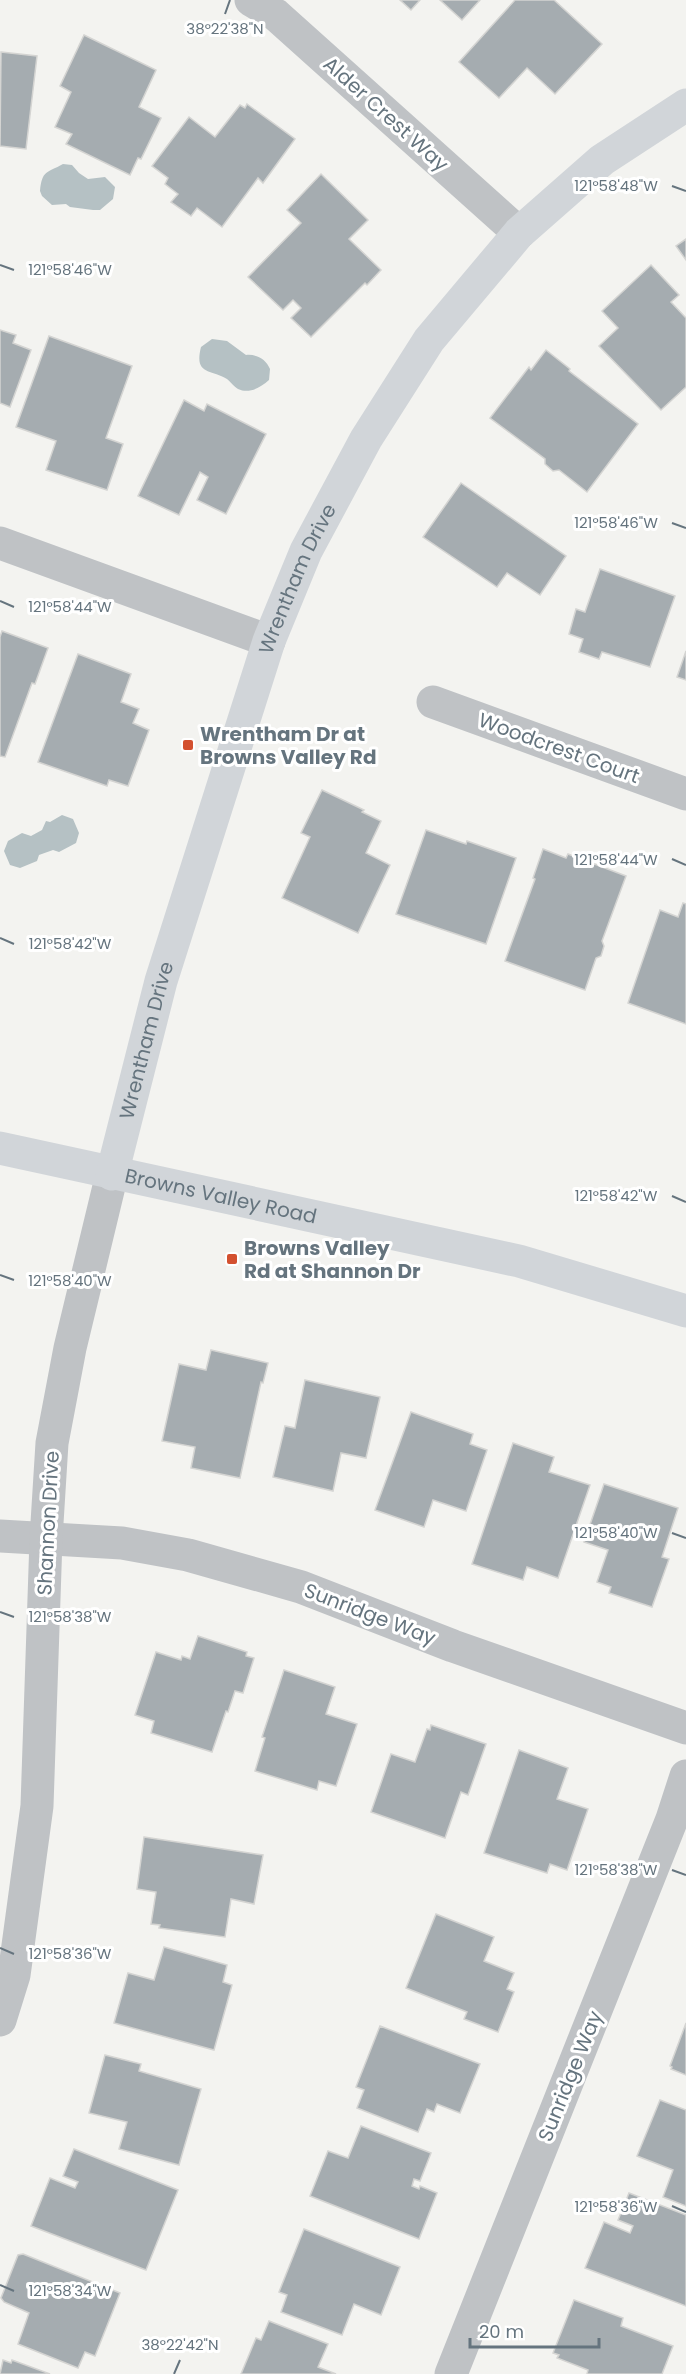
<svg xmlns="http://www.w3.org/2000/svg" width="686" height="2374" viewBox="0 0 686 2374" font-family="Poppins,sans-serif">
	<rect width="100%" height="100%" fill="#f3f3f0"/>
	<!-- water -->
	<g fill="#b5c1c4">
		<path d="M63,164L72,165L79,173L88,179L105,177L115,187L113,199L100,210H93L70,207L66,204L52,205L42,196L40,191C42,170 47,173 63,164Z"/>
		<path d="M212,339L227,341L246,355C257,354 266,359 270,369L269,380C260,388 249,394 238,389C233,386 231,382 227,379C210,369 194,375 201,347Z"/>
		<polygon points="62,815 73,819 79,833 76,843 59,852 53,850 39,855 37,861 20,868 10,865 4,851 8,841 22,833 31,836 42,830 46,821 50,822"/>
	</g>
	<!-- building -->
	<g fill="#a5acb0" stroke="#d4d4d2" stroke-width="1.5">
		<polygon points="400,0 420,0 411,10"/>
		<polygon points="440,0 480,0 462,20"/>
		<polygon points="515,0 554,0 602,44 555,94 527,68 499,98 459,62"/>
		<polygon points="84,35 156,70 139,107 161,118 141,159 138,158 130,175 66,144 72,134 55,127 71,92 60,86"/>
		<polygon points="1,52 37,56 26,149 0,146"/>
		<polygon points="247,104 295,139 263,183 258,178 222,227 197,208 191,216 171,202 178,194 165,184 168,178 152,166 189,117 215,137 240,105 245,108"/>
		<polygon points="321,174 368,220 349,239 381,270 367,285 365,283 311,337 291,318 301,308 293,300 283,310 248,277 301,223 287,210"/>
		<polygon points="686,239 686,260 676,246"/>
		<polygon points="651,265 679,295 671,302 686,318 686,387 661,410 599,346 618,328 602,311"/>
		<polygon points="0,330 16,335 13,343 31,350 10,407 0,403"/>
		<polygon points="49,336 132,366 106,438 123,444 107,490 46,470 56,441 16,427"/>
		<polygon points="546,350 570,369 569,371 638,424 587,492 559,470 553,471 545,464 545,459 490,418 529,367 531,370"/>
		<polygon points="184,400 204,411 207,404 266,434 226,514 197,500 208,477 200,472 179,515 138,496"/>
		<polygon points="461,483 566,556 540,595 507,573 497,587 423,537"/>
		<polygon points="600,569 675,596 650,667 602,652 599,659 579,652 583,639 569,634 576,609 585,612"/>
		<polygon points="2,631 48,648 35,684 32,683 5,757 0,756 0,637"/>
		<polygon points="686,651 686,680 677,677"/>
		<polygon points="78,654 131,674 121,702 139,709 133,723 149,730 128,786 109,780 107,786 38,762"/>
		<polygon points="322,790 364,810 362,812 381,821 366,853 390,865 358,933 282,898 310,837 301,833"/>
		<polygon points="426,830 466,844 467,841 516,858 486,944 396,914"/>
		<polygon points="543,849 566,858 568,854 626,876 602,941 604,946 601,956 596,958 585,990 505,961 535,879 533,878"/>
		<polygon points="683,903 686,904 686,1024 628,1003 660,910 678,917"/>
		<polygon points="211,1350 268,1363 263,1383 261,1382 240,1478 191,1468 195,1447 162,1441 179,1364 206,1370"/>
		<polygon points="305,1380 380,1397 366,1458 341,1453 333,1491 273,1477 285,1426 295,1428"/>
		<polygon points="411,1412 473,1434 470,1444 487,1450 466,1511 433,1500 424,1527 375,1510"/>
		<polygon points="513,1443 554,1457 549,1472 590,1485 558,1578 527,1567 523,1580 472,1564"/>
		<polygon points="604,1484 678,1508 662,1557 669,1559 652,1607 609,1593 611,1587 597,1582 608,1550 584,1542"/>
		<polygon points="198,1636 247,1652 246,1656 254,1658 243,1693 235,1691 228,1712 226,1711 212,1752 151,1733 154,1721 135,1715 156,1652 181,1660 182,1656 190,1659"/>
		<polygon points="284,1670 335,1687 326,1714 357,1724 336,1786 319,1781 317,1790 255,1771 265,1738 262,1737"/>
		<polygon points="431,1725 486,1744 468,1795 461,1792 445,1838 371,1812 391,1754 415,1762 427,1729 430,1730"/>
		<polygon points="519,1750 568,1768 557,1799 588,1809 567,1870 550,1864 547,1873 484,1853"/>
		<polygon points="144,1837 263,1855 254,1904 231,1899 225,1937 159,1928 160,1925 151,1924 156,1892 137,1889"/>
		<polygon points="436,1914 494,1937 484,1961 514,1973 507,1989 514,1992 498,2032 464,2019 467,2012 406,1988"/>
		<polygon points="164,1947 227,1965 223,1982 232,1985 214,2050 114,2023 128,1973 154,1980"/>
		<polygon points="686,2023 686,2075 671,2069 672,2067 670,2066"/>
		<polygon points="380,2026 480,2064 460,2113 437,2104 434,2112 427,2109 418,2132 357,2108 364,2090 356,2087"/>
		<polygon points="105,2055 141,2064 139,2071 201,2089 179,2165 119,2149 127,2122 89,2113"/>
		<polygon points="660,2100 686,2110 686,2206 663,2197 673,2170 637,2156"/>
		<polygon points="361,2126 431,2153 420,2181 414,2179 412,2186 419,2189 420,2186 437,2193 419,2239 310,2196 328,2151 348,2158"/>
		<polygon points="74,2149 178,2190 146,2270 31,2226 50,2178 75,2188 78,2182 63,2176"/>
		<polygon points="629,2193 686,2215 686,2306 585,2268 604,2222 630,2233 633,2226 618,2220"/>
		<polygon points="304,2229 400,2267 381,2315 354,2304 342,2335 281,2312 287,2295 279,2292"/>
		<polygon points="23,2254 120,2293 95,2356 85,2352 78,2368 18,2344 29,2313 4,2302 1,2298 18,2255"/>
		<polygon points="574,2300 623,2318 621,2326 673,2346 662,2374 587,2374 588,2370 557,2358 559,2355 553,2353"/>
		<polygon points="269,2321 328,2344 318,2367 336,2374 241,2374 256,2338 261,2340"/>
		<polygon points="3,2360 11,2363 12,2360 50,2374 0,2374"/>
	</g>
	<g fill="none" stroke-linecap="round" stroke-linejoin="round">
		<!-- street -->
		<g stroke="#bfc2c5" stroke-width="33">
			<polyline points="251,0 276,15 519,233"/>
			<polyline points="0,543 269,641"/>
			<polyline points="433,702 686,794"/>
			<polyline points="0,1536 122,1543 188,1555 301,1587 453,1646 686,1728"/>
			<polyline points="0,2020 14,1975 37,1806 46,1539 52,1443 70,1348 112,1174"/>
			<polyline points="451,2374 672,1819 686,1776"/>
		</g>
		<!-- secondary -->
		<g stroke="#d1d5d9" stroke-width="33">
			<path id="s1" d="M0,1148L519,1261L686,1311"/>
			<path id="s2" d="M112,1174L161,981L269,641L306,551L366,439L429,340L519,233L602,160L686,105"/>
		</g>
	</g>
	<!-- ticks -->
	<path fill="none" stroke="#65747e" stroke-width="2" d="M225,14L230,0M672,186L686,191M0,265L14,270M672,523L686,528M0,601L14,607M672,859L686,865M0,938L14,944M672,1196L686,1202M0,1275L14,1280M672,1533L686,1538M0,1612L14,1617M672,1870L686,1875M0,1948L14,1954M672,2206L686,2212M0,2285L14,2291M174,2374L180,2360"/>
	<!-- markers -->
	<g fill="#d3502f" stroke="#fff" stroke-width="2">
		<rect x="182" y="739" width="12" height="12" rx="3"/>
		<rect x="226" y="1253" width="12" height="12" rx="3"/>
	</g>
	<g text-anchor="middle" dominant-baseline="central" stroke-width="6" stroke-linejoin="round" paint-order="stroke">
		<!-- street labels -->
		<g font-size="20" fill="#65747e" stroke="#fff">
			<text transform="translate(386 114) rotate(42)">Alder Crest Way</text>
			<text stroke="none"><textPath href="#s2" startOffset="624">Wrentham Drive</textPath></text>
			<text transform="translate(559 748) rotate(20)">Woodcrest Court</text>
			<text stroke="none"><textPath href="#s2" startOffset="138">Wrentham Drive</textPath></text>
			<text stroke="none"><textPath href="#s1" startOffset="226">Browns Valley Road</textPath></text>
			<text transform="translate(48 1523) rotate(-87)">Shannon Drive</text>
			<text transform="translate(370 1614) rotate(21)">Sunridge Way</text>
			<text transform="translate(570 2076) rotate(-68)">Sunridge Way</text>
		</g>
		<!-- poi labels -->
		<g font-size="20" font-weight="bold" fill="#65747e" stroke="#fff" text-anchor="start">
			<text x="200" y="734">Wrentham Dr at<tspan x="200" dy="23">Browns Valley Rd</tspan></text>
			<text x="244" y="1248">Browns Valley<tspan x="244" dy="23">Rd at Shannon Dr</tspan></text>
		</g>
	</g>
	<g font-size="15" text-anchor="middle" fill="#65747e" stroke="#fff" stroke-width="6" stroke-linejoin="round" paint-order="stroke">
		<text x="225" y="34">38°22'38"N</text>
		<text x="616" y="191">121°58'48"W</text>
		<text x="70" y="275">121°58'46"W</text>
		<text x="616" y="528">121°58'46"W</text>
		<text x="70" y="612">121°58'44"W</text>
		<text x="616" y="865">121°58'44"W</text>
		<text x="70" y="949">121°58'42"W</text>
		<text x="616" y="1201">121°58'42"W</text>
		<text x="70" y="1286">121°58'40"W</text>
		<text x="616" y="1538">121°58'40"W</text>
		<text x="70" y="1622">121°58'38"W</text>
		<text x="616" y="1875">121°58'38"W</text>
		<text x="70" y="1959">121°58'36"W</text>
		<text x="616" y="2212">121°58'36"W</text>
		<text x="70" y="2296">121°58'34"W</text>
		<text x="180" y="2350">38°22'42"N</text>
	</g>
	<!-- scale -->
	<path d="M470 2338v9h129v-9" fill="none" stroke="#65747e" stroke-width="3"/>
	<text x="479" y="2338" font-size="18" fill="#65747e" stroke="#ffffff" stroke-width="4.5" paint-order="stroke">20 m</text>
</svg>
